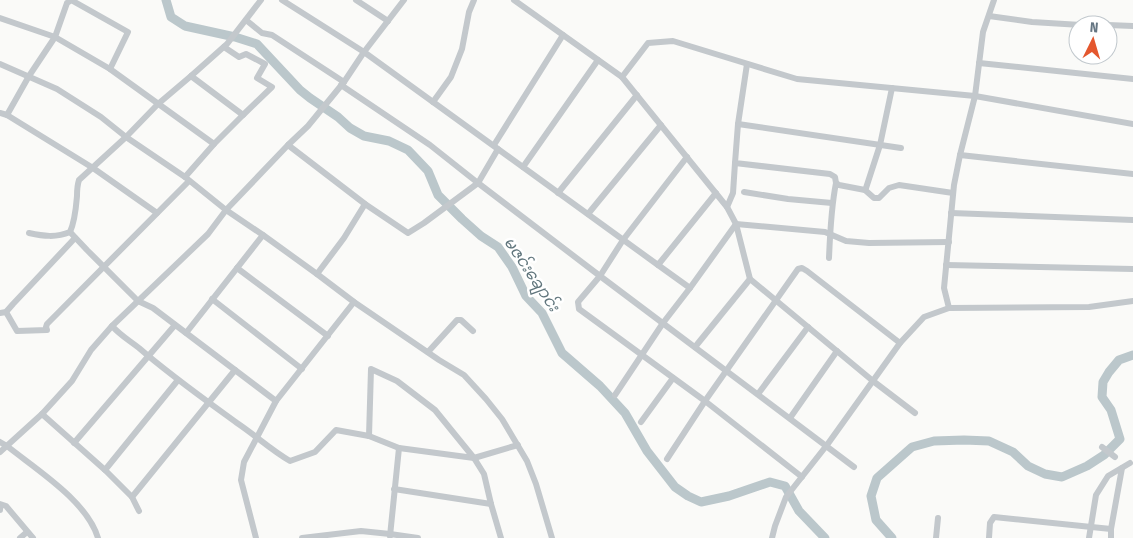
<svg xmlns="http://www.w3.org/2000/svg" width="1133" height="538" viewBox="0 0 1133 538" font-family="'Fira Sans Condensed','Noto Sans Myanmar',sans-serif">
	<rect width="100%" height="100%" fill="#fafaf8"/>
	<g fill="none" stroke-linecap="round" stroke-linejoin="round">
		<!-- river -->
		<g stroke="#bbc7cb" stroke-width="9">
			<polyline points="166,0 171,17 185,26 235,37 257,44 300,90 310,98 338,117 350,128 364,136 389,141 408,150 428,171 438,195 462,219 481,236 498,247 512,267 526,296 542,313 562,353 600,386 625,413 647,451 675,487 688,496 701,502 729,496 770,482 785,486 799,511 825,538"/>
			<polyline points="892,538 876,520 871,496 877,478 912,447 934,441 964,440 989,441 1013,452 1028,466 1045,474 1062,477 1087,466 1104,455 1120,439 1111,410 1102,397 1103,382 1109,372 1119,360 1133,355"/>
		</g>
		<!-- minor -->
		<g stroke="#c3c8cc" stroke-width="6">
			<polyline points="282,0 364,52 658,265 716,193"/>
			<polyline points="356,0 388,21"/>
			<polyline points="514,0 622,77"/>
			<polyline points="989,16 1032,22 1081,25"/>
			<polyline points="0,18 55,37 110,69 214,144"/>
			<polyline points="246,20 262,33 272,35 344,82"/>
			<polyline points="1108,25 1133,26"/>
			<polyline points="224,47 239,57 246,54 265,64 257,78 272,87 243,115"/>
			<polyline points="979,63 1133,79"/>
			<polyline points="0,64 57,89 101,117 126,137 185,177 226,210 263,235 317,274 354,302 439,360 464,375 486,399 502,419 527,461 536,484 552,538"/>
			<polyline points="747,64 738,124 735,163 830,174 835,177 836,183 839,185 865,190 874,198 879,198 889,188 899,185 953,193"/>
			<polyline points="341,85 430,145 478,183 498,149"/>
			<polyline points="433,102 451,77 462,49 469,12 474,0"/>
			<polyline points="0,113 7,115 93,168 157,213"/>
			<polyline points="7,115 29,76 55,37 67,3 71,0 128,32 110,69"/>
			<polyline points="738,124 901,148"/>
			<polyline points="288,145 365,204 408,233 424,223 478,183 600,276 854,467"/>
			<polyline points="494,145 563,35"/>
			<polyline points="960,155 1133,174"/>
			<polyline points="687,157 623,240 600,276 578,302 579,309 705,401 802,477"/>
			<polyline points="523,167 598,60"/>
			<polyline points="185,177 214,144 243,115 191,76"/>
			<polyline points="865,190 866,188 880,145 892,88"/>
			<polyline points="744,192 788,199 832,203"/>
			<polyline points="558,193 637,95"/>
			<polyline points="727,207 733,193 735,163"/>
			<polyline points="951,213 1133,220"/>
			<polyline points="588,214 661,125"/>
			<polyline points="70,232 87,250 138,301 153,308 235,370"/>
			<path d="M29,233C43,236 56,238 70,232C75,221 76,208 77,196C77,190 77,186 79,180L126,137L158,104L191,76L227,44L261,0"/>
			<path d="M829,258C830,233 831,208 836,183"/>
			<polyline points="658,265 690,288"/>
			<polyline points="946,265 1133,269"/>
			<polyline points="237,268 328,336"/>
			<polyline points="317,274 344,238 365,204"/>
			<polyline points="212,299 302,369"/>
			<polyline points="949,308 944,288 954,185 960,155 975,96 983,32 994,0"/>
			<polyline points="6,312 17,331 47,330 46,327 47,324 189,181"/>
			<polyline points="0,313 6,312 13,304 75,238"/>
			<path d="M112,326C121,336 129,340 139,348C170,375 204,399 237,423C255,435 271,450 290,461L315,452L336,430L369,436L399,448L474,458L518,445"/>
			<polyline points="186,333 263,235"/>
			<polyline points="695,347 750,279"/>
			<polyline points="428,352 457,320 461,320 473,331"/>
			<polyline points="758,394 808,327"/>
			<polyline points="615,395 663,323 690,288 736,224 825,232 846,241 869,243 949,242"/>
			<polyline points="915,413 873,381 750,279 736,224 727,207 622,77 648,43 673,41 797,79 975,96 1133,124"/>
			<polyline points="42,414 72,381 91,350 112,326 208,234 226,210 288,145 308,126 344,82 364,52 404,0"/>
			<polyline points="790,418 837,351"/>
			<polyline points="641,422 673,378"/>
			<polyline points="369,436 371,369 397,381 435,410 474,458 484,474 491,504 501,538"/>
			<path d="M0,442L7,446C37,470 87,501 98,538"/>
			<polyline points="74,443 175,325"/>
			<polyline points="1102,447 1115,457"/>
			<polyline points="0,452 42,414 105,470 132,497 235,370 276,401 354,302"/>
			<polyline points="667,459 705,401 798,269 802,268 807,271 900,343"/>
			<polyline points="105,470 178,380"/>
			<polyline points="394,489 491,504"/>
			<polyline points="132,497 139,511"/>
			<polyline points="0,510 0,504 6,506 33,538"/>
			<polyline points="390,536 399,448"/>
			<polyline points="20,538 27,532"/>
			<polyline points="256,538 241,480 244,462 276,401"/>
			<polyline points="302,538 361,531 390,534 418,538"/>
			<polyline points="772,538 775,526 786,497 827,445 900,343 924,317 949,308 1089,307 1133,301"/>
			<polyline points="936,538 938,518"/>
			<polyline points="989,538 990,523 994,517 1111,529"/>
			<polyline points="1089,538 1096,495 1108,476 1130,463"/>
			<polyline points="1111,538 1111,529 1122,468"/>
		</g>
	</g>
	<g text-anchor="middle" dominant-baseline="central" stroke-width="5" stroke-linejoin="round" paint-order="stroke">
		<!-- water labels -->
		<g font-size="16" font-style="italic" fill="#60757c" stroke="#fff">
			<text transform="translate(532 274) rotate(56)">မဇင်းချောင်း</text>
		</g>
	</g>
	<!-- north arrow -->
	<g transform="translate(1093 40) rotate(5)"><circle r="24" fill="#ffffff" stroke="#c1c8cd"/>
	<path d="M0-4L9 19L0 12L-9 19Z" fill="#e4572e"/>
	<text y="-8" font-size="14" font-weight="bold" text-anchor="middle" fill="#657683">N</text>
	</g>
</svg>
